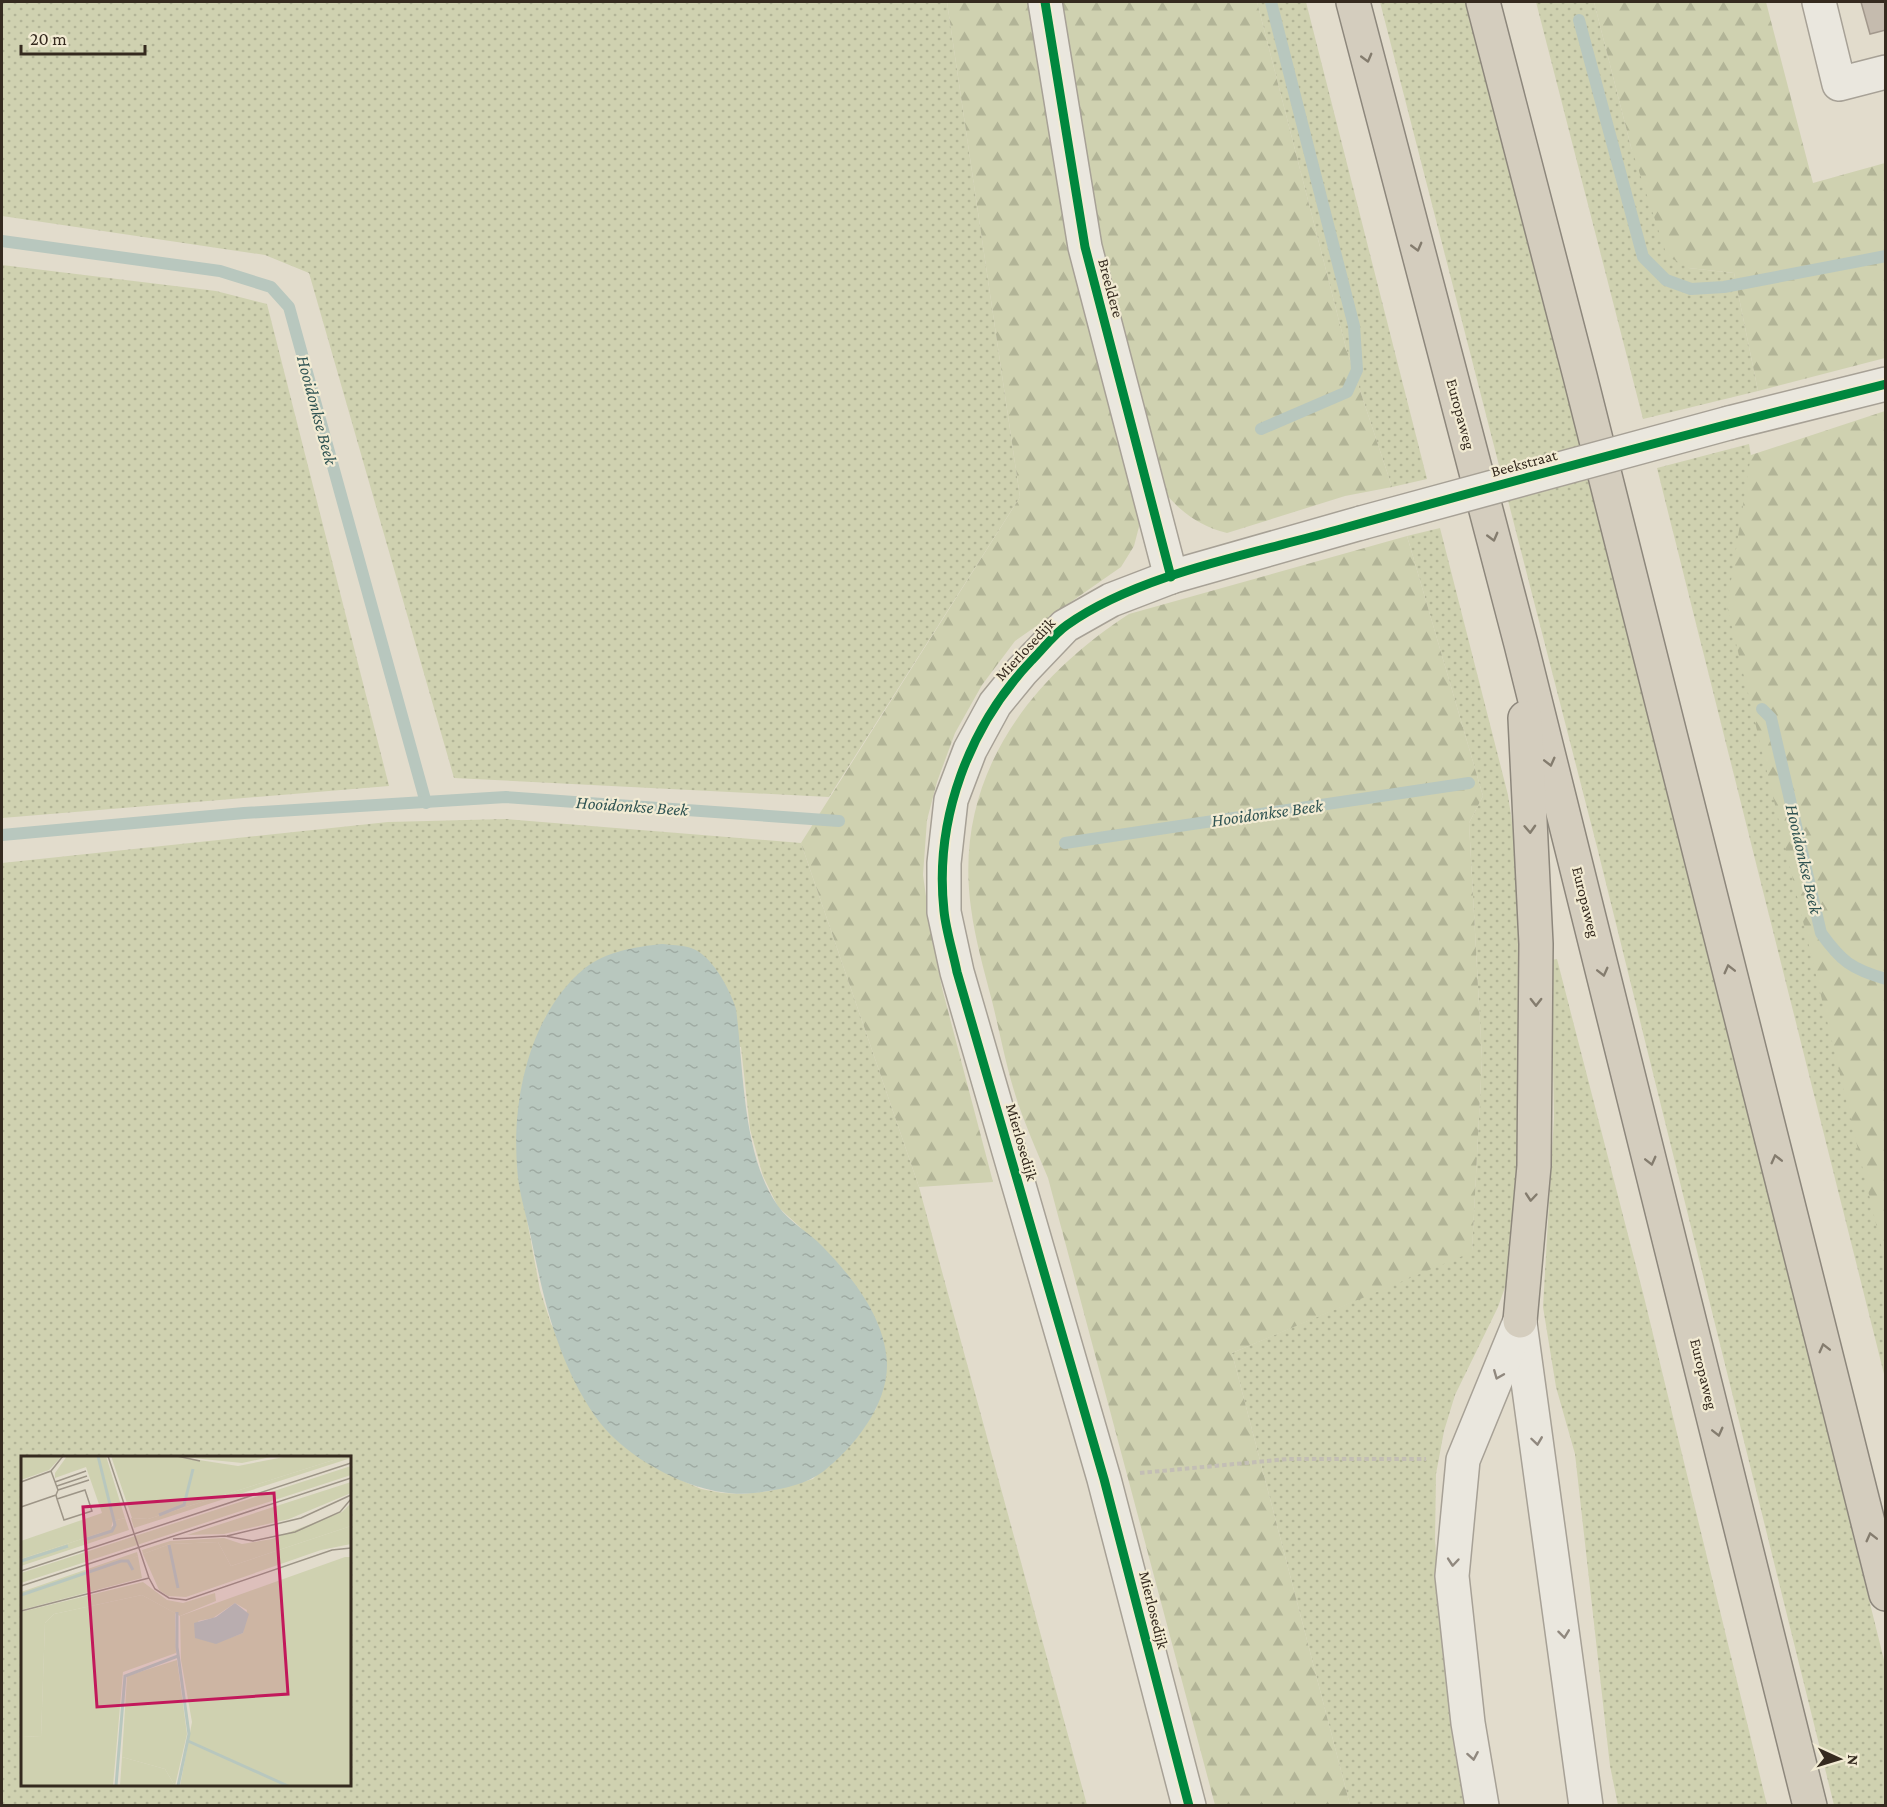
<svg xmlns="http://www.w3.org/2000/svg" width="1887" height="1807" viewBox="0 0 1887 1807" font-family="'Crimson Pro',serif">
	<defs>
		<pattern id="grass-dots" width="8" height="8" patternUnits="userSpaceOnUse" patternTransform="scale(1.5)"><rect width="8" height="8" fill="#cfd1b0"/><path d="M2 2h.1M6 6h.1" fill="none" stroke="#b2b497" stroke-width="1.8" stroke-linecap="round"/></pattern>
		<pattern id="forest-firs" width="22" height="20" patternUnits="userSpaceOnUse" patternTransform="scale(1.5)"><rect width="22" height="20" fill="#cfd1b0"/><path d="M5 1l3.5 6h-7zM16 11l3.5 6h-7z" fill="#b2b497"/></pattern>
		<pattern id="water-ripples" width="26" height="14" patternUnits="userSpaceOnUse" patternTransform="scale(1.5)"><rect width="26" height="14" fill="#b8c7be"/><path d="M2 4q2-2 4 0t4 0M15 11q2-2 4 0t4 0" fill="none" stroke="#9faba3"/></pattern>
	</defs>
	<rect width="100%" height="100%" fill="#e2dccc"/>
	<!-- grass -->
	<g fill="url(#grass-dots)" fill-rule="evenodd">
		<polygon points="2,2 947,2 1020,497 829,797 454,778 309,273 265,255 2,216"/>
		<polygon points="1257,2 1306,2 1427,479 1392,487 1346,348"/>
		<polygon points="1380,2 1467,2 1678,829 1885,1664 1885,1805 1834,1805 1597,847"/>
		<polygon points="1536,2 1594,2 1631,147 1689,268 1734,273 1758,391 1643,419"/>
		<polygon points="2,265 216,291 267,304 389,786 2,818"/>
		<polygon points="1749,444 1885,1261 1885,1378 1657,468"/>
		<polygon points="1440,528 1508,795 1519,870 1525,948 1517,1254 1498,1307 1455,1395 1444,1431 1436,1474 1435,1541 1445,1653 1456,1757 1465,1805 1350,1805 1232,1353 1472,1251 1482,1059 1469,823 1483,796 1407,536"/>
		<path d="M506,819L801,843L919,1187L1087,1805H2V863L388,822ZM546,1016L741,1047L750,1129L763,1176L778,1207L800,1227L887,1364L876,1409L813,1479L770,1491L742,1494L722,1493L701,1489L674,1477L634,1453L551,1324L540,1290L517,1166V1126L522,1085ZM22,1458H350V1784H22Z"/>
		<polygon points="1557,959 1644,1297 1767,1805 1618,1805 1610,1766 1575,1454 1556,1387 1543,1307 1554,1117 1551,960"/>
	</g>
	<!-- forest -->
	<g fill="url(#forest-firs)">
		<polygon points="947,2 1034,2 1141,519 1134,546 1121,567 1015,641 982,685 955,733 937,782 927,820 923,875 930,925 942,988 993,1182 919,1187 801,843 1020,497"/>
		<path d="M1057,2H1257L1346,348L1392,487L1345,496L1227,533C1200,526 1183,514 1165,493L1113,313Z"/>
		<polygon points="1594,2 1766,2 1813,183 1885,163 1885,358 1758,391 1734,273 1689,268 1667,256 1631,147"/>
		<polygon points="1885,411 1886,411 1885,1261 1727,606 1751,455"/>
		<path d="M1407,536L1483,796L1469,823L1482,1059L1472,1252L1232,1353L1350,1805H1215L1048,1178C1037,1151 1025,1125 1016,1097C1006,1066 1000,1033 992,1001C984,970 975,939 971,908C953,780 1027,680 1129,614Z"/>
	</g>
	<!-- water -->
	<path fill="url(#water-ripples)" d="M662,944C671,945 682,945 691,948C711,954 730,989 736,1009C744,1069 742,1155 778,1206C789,1222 809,1232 823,1247C853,1278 885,1318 887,1363C888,1405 855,1446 824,1471C804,1486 778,1490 754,1493C701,1500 625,1460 595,1416C557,1361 543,1297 530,1233C525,1211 518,1189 517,1166C512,1098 530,1013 585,968C607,951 635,947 662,944Z"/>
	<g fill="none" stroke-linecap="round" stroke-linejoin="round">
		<!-- stream -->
		<g stroke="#b8c7be" stroke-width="12">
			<polyline points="1579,20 1643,257 1666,280 1691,289 1724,287 1886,256"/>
			<polyline points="2,241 220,271 271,287 289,307 426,803"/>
			<polyline points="1261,429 1347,392 1357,370 1354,326 1271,2"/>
			<path d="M1762,709L1771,718L1821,933C1841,961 1851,969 1886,979"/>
			<polyline points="2,835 244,813 506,797 839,821"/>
			<polyline points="1065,843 1469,783"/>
		</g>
	</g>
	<!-- building -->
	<polygon fill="#c5bbae" stroke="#a2988c" stroke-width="1.5" points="1861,2 1886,2 1886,30 1870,34"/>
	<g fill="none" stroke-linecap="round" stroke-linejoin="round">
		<defs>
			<g id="minor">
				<polyline points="1045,2 1085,247 1171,577"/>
				<polyline points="1819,2 1839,84 1886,72"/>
				<polyline points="1729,423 1886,384"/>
				<polyline points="1520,1323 1586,1806"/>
				<polyline points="1189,1806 1104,1479 957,972 944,912 944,863 951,800 970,750 995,704 1022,671 1065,626 1111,600 1171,577 1361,523"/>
				<polyline points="1482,1806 1468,1723 1452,1576 1463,1460 1520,1321"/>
			</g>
			<g id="highway">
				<polyline points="1353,2 1521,644 1810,1806"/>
				<polyline points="1483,2 1580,376 1886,1594"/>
				<polyline points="1520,1321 1534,1166 1536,944 1525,718"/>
			</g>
		</defs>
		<!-- minor casing -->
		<use href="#minor" stroke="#a7a196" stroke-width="36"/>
		<!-- highway casing -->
		<use href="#highway" stroke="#8d877c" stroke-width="36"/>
		<!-- path -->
		<polyline stroke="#c3beb5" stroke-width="4" stroke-dasharray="4.5 3" stroke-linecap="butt" points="1140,1473 1288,1459 1426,1459"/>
		<!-- minor -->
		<use href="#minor" stroke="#eae7de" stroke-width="33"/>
		<!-- highway -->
		<use href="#highway" stroke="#d4cdbe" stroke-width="33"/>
		<defs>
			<polyline id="minor-bridge" points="1361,523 1729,423"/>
		</defs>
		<!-- minor-bridge casing -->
		<use href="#minor-bridge" stroke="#a7a196" stroke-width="36" stroke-linecap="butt"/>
		<!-- minor-bridge -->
		<use href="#minor-bridge" stroke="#eae7de" stroke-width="33"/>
		<defs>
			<g id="cycleway">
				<polyline points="1045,2 1085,247 1171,577"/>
				<path d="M1189,1806L1104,1479L957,972C953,952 946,931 944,911C934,819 969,726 1032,660C1043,649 1054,634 1067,625C1139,574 1252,554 1337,530C1519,479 1702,430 1886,384"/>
			</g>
		</defs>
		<!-- cycleway casing -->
		<use href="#cycleway" stroke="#f2ebd3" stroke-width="13"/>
		<!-- cycleway -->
		<use href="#cycleway" stroke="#00873e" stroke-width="9"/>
	</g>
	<!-- one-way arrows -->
	<defs><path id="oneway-chevron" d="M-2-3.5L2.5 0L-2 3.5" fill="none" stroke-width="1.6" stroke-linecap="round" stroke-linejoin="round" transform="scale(1.5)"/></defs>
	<g stroke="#847c6e">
		<use href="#oneway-chevron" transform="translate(1367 58) rotate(75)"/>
		<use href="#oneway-chevron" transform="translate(1417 247) rotate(75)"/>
		<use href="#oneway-chevron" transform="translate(1493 537) rotate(75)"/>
		<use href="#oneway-chevron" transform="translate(1550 762) rotate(76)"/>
		<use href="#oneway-chevron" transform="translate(1530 829) rotate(87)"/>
		<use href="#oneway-chevron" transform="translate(1729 969) rotate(-104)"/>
		<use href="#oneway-chevron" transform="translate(1603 972) rotate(76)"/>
		<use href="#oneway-chevron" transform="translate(1536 1002) rotate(90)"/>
		<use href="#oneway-chevron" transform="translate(1776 1159) rotate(-104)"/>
		<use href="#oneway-chevron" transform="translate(1651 1161) rotate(76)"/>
		<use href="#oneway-chevron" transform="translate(1531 1197) rotate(95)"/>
		<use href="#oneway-chevron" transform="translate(1824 1348) rotate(-104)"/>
		<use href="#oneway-chevron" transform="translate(1718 1432) rotate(76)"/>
		<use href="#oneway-chevron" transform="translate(1871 1537) rotate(-104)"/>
	</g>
	<g stroke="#90887e">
		<use href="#oneway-chevron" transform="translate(1498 1375) rotate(112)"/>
		<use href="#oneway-chevron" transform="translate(1537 1441) rotate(82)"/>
		<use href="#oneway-chevron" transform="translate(1453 1562) rotate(95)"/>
		<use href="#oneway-chevron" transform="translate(1564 1634) rotate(83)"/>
		<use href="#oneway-chevron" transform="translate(1473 1756) rotate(80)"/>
	</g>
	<g text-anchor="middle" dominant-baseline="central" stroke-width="4.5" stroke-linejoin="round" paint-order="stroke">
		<!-- street labels -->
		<g font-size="16" fill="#352a1f" stroke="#f2ebd3">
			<text transform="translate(1111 288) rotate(75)">Breeldere</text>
			<text transform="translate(1461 414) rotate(75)">Europaweg</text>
			<text transform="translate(1524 463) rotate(-15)">Beekstraat</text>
			<text transform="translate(1025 649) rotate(-47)">Mierlosedijk</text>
			<text transform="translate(1586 902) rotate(76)">Europaweg</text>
			<text transform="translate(1022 1142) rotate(74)">Mierlosedijk</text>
			<text transform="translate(1704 1374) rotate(76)">Europaweg</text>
			<text transform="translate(1154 1610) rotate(76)">Mierlosedijk</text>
		</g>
		<!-- water labels -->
		<g font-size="18" font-style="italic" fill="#2f5352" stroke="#f2ebd3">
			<text transform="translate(317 410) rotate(75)">Hooidonkse Beek</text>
			<text transform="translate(632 806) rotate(4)">Hooidonkse Beek</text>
			<text transform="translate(1267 813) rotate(-8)">Hooidonkse Beek</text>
			<text transform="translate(1804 859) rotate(77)">Hooidonkse Beek</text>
		</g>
	</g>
	<!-- overview -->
	<g transform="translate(21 1456)">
		<rect width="330" height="330" fill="#e2dccc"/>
		<path d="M152,0H254L221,7ZM325,0L330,2L113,72L110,62L127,63ZM330,10V19L0,127V117ZM330,26V37L268,63L203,78L166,79ZM330,47V70L210,110L197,86L149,88L122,98L121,94L149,85L203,82L221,88L251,83L321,56ZM104,62L108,74L0,110V103L79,77L92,70V65ZM116,96L117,100L102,106L0,140V136ZM324,101H330V330H159L171,266L160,204L159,160ZM214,147L226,154L222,177L195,187L177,165L192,162ZM121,139L154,157L155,197L102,216L92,330H0V280L20,281L24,167L33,158ZM156,204L166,278L154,330L144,313L101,301L106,220Z" fill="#cfd1b0" fill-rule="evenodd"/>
		<path d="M0,0H41L28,14L0,24ZM46,0H85L104,62L92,65L90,72L79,77L0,103V85L81,57L65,11L34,22V17ZM90,0H152L217,10L268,0H325L127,63L111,62ZM330,70V88L300,94L165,141L147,140L138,134L122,98L149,88L197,86L210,110ZM117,100L121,122L0,154V140ZM122,126L146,144L162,147L194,137L195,145L159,160L121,139L33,158L24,167L20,281L0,280V156ZM101,301L144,313L154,330H99Z" fill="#cfd1b0"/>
		<path d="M214,147L228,158L222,177L195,188L174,182L173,167L195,161Z" fill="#b8c7be"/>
		<path fill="none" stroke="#b8c7be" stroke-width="3" d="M138,59L163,49L172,13M66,83L91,75L94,69L77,0M148,89L157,132M0,105L47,90M0,139L100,105H107L112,114M156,156V191L168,278L157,330M167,285L267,330M95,330L104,220L157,200"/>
		<path fill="none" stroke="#9d9587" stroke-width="1.5" d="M87,0L128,122L134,133L148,142L165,144L311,94L330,92M156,0L179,5M30,15L37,34L35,39L36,43L43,64L71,55L64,34L36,43M0,26L30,15L42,0M34,26L65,15M36,30L66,20M37,34L68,24M0,51L35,39M204,80L232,85L274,76L319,56L330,43M206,80L280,62L330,39M152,83L204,80M0,115L330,7M0,130L330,22M0,155L128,122"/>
		<path fill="#c2185b" fill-opacity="0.15" stroke="#c2185b" stroke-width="3" d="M253,37L267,238L76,251L62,51Z"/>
		<rect width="330" height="330" fill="none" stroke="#352a1f" stroke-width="3"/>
	</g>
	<!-- border -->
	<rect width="1887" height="1807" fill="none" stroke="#352a1f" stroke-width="6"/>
	<!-- north arrow -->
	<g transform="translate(1839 1759) rotate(94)" stroke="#f2ebd3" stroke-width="4.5" paint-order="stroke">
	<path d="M0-4.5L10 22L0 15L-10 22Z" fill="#352a1f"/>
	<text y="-9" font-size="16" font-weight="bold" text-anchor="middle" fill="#352a1f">N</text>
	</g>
	<!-- scale -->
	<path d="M21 45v9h124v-9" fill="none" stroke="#352a1f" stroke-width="3"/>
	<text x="30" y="45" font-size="18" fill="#352a1f" stroke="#f2ebd3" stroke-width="4.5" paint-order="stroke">20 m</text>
</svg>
